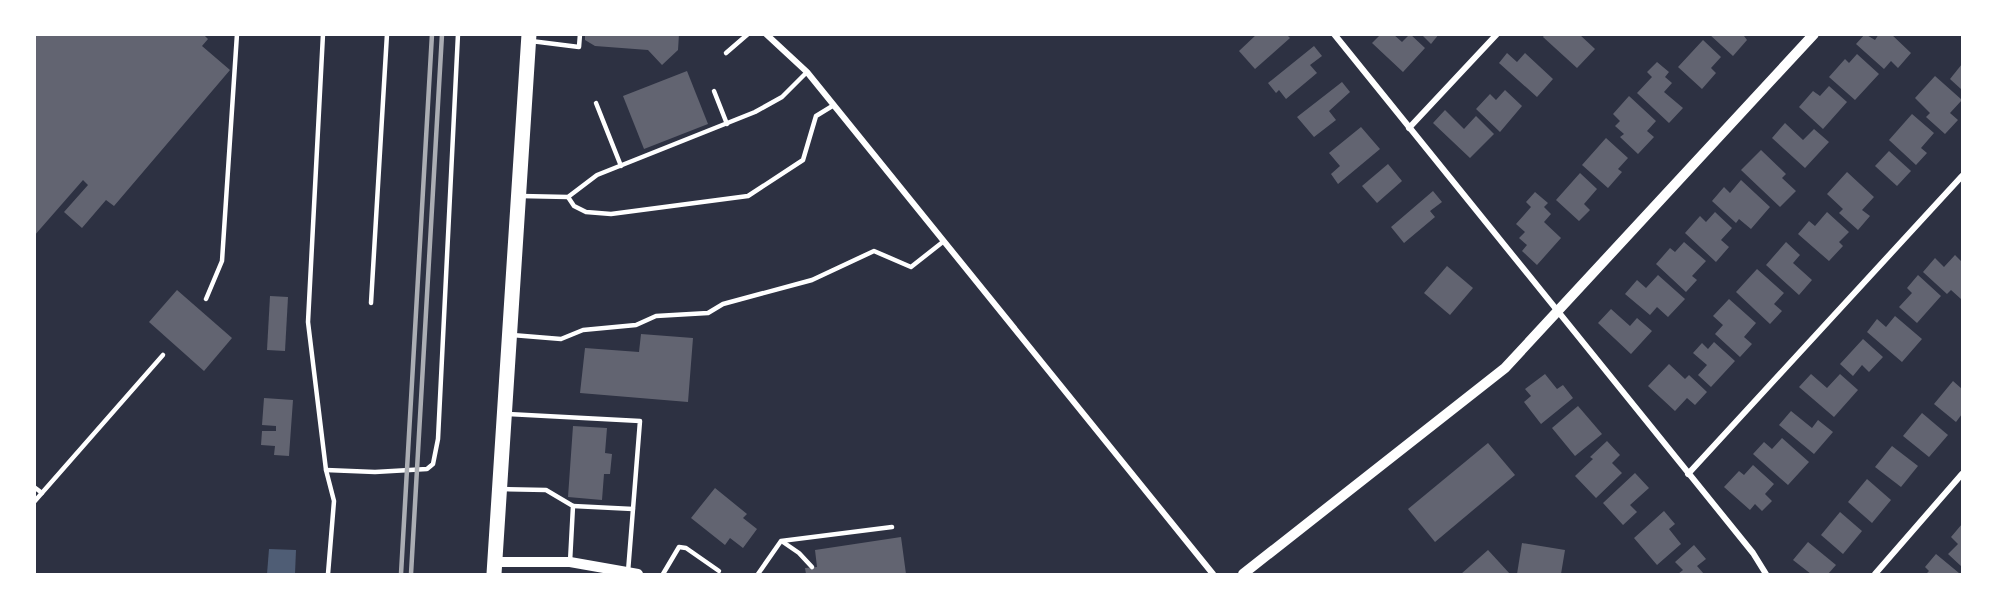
<svg xmlns="http://www.w3.org/2000/svg" width="1997" height="609" viewBox="0 0 1997 609" font-family="'Asap Condensed',sans-serif">
	<rect width="100%" height="100%" fill="#2d3142"/>
	<!-- water -->
	<polygon fill="#4f5d75" points="269,549 296,550 295,574 267,574"/>
	<!-- building -->
	<g fill="#626471">
		<polygon points="34,34 203,34 208,39 202,46 230,70 114,206 106,200 82,228 64,212 88,185 83,180 34,236"/>
		<polygon points="585,34 679,34 678,50 662,65 648,50 595,46 585,40"/>
		<polygon points="1257,34 1286,34 1290,38 1255,69 1239,51"/>
		<polygon points="1381,34 1393,34 1402,42 1410,34 1425,48 1403,72 1372,43"/>
		<polygon points="1421,34 1439,34 1431,44"/>
		<polygon points="1545,34 1579,34 1595,49 1577,68 1543,37"/>
		<polygon points="1709,34 1746,34 1744,36 1747,40 1733,56"/>
		<polygon points="1865,34 1875,40 1879,34 1891,34 1911,53 1898,68 1891,61 1884,69 1856,44"/>
		<polygon points="1703,40 1721,57 1711,68 1716,73 1702,89 1678,67"/>
		<polygon points="1314,46 1322,56 1310,65 1317,73 1286,99 1279,90 1276,93 1268,83"/>
		<polygon points="1507,53 1517,62 1525,53 1553,79 1537,97 1499,63"/>
		<polygon points="1857,54 1879,74 1855,100 1829,77 1845,59 1849,63"/>
		<polygon points="1657,62 1669,72 1665,77 1672,83 1664,92 1683,108 1669,123 1637,93 1652,77 1647,72"/>
		<polygon points="1962,64 1962,90 1950,79"/>
		<polygon points="687,71 708,124 644,149 623,96"/>
		<polygon points="1935,76 1962,100 1950,113 1958,120 1945,134 1926,117 1930,113 1915,98"/>
		<polygon points="1342,82 1350,92 1329,111 1336,120 1314,137 1297,117"/>
		<polygon points="1829,86 1847,102 1823,129 1799,107 1813,91 1820,96"/>
		<polygon points="1505,90 1522,106 1500,132 1476,109 1490,94 1496,100"/>
		<polygon points="1629,96 1656,121 1647,131 1654,137 1638,154 1620,137 1624,134 1615,126 1620,121 1613,114"/>
		<polygon points="1445,110 1464,129 1476,116 1494,134 1470,158 1433,123"/>
		<polygon points="1912,114 1934,133 1921,148 1927,153 1916,165 1889,140"/>
		<polygon points="1785,123 1803,140 1814,129 1829,142 1805,168 1772,138"/>
		<polygon points="1361,127 1380,149 1338,184 1331,174 1340,166 1329,153"/>
		<polygon points="1606,138 1628,158 1618,169 1622,172 1608,188 1582,165"/>
		<polygon points="1761,150 1786,174 1782,178 1796,191 1780,207 1741,170"/>
		<polygon points="1889,151 1911,171 1897,186 1875,166"/>
		<polygon points="1388,164 1402,181 1377,203 1362,186"/>
		<polygon points="1847,172 1874,197 1862,210 1870,216 1858,230 1839,213 1843,209 1827,194"/>
		<polygon points="1580,173 1597,189 1584,204 1590,210 1579,221 1556,200"/>
		<polygon points="1741,180 1770,207 1751,229 1739,219 1736,223 1712,201 1724,187 1730,193"/>
		<polygon points="1433,191 1442,202 1430,211 1435,217 1404,243 1391,227"/>
		<polygon points="1535,192 1548,203 1544,207 1551,214 1544,222 1561,238 1537,265 1522,251 1527,245 1519,238 1525,232 1516,224 1531,207 1526,202"/>
		<polygon points="1715,212 1732,228 1721,240 1729,247 1716,262 1685,233 1700,216 1706,222"/>
		<polygon points="1827,212 1849,232 1839,242 1843,246 1829,261 1798,234 1809,221 1815,226"/>
		<polygon points="1684,242 1706,261 1692,276 1697,280 1686,292 1656,264 1670,248 1675,252"/>
		<polygon points="1786,242 1800,255 1793,263 1812,280 1799,295 1766,265"/>
		<polygon points="1955,255 1962,262 1961,299 1951,290 1947,294 1923,272 1935,258 1944,267"/>
		<polygon points="1447,266 1473,288 1450,315 1424,293"/>
		<polygon points="1757,269 1784,293 1774,304 1782,311 1770,324 1736,292"/>
		<polygon points="1658,275 1685,299 1668,317 1657,307 1650,315 1625,294 1637,280 1646,288"/>
		<polygon points="1918,275 1941,296 1917,323 1899,307 1912,293 1907,288"/>
		<polygon points="177,290 232,338 204,371 149,322"/>
		<polygon points="270,296 288,297 285,351 267,350"/>
		<polygon points="1729,299 1756,323 1744,337 1752,344 1740,357 1715,334 1723,325 1713,316"/>
		<polygon points="1611,309 1630,326 1637,318 1652,331 1631,354 1598,323"/>
		<polygon points="1895,316 1922,339 1902,362 1867,332 1877,319 1886,327"/>
		<polygon points="641,334 693,338 688,402 580,393 585,348 639,352"/>
		<polygon points="1863,339 1883,357 1869,372 1862,365 1853,376 1840,364"/>
		<polygon points="1714,342 1735,361 1711,387 1698,375 1707,365 1693,353 1702,343 1708,349"/>
		<polygon points="1669,364 1685,379 1689,375 1707,392 1695,405 1687,398 1675,411 1648,386"/>
		<polygon points="1545,374 1557,389 1563,385 1573,398 1541,424 1524,402 1531,396 1525,389"/>
		<polygon points="1811,374 1827,388 1840,374 1858,390 1834,417 1799,387"/>
		<polygon points="1953,381 1962,389 1962,414 1956,422 1934,404"/>
		<polygon points="264,398 293,400 289,456 274,455 275,446 261,445 262,431 276,431 276,426 262,425"/>
		<polygon points="1578,406 1602,434 1575,456 1552,428"/>
		<polygon points="1791,411 1812,428 1818,420 1833,432 1814,454 1779,425"/>
		<polygon points="1922,413 1948,435 1929,457 1903,436"/>
		<polygon points="573,426 607,428 605,453 612,454 610,474 604,474 602,500 568,497"/>
		<polygon points="1782,438 1809,462 1788,485 1753,454 1764,442 1772,449"/>
		<polygon points="1607,441 1620,455 1612,463 1622,473 1596,498 1575,476 1593,459 1590,457"/>
		<polygon points="1488,443 1515,475 1435,542 1408,509"/>
		<polygon points="1892,446 1918,466 1901,487 1875,467"/>
		<polygon points="1753,465 1774,484 1765,494 1772,501 1762,511 1755,504 1750,510 1724,487 1739,471 1744,475"/>
		<polygon points="1635,473 1649,488 1630,505 1637,512 1623,525 1603,503"/>
		<polygon points="1867,479 1891,500 1872,523 1848,502"/>
		<polygon points="715,488 747,514 743,518 757,529 743,548 730,538 725,545 691,518"/>
		<polygon points="1664,511 1675,524 1669,529 1681,544 1657,565 1634,538"/>
		<polygon points="1840,512 1862,531 1843,554 1821,535"/>
		<polygon points="1962,524 1962,567 1948,554 1958,544 1951,537"/>
		<polygon points="901,537 906,574 806,574 805,568 817,567 815,550"/>
		<polygon points="1808,542 1836,565 1828,574 1811,574 1793,560"/>
		<polygon points="1522,543 1565,550 1561,574 1517,574"/>
		<polygon points="1694,545 1706,559 1697,566 1704,574 1678,574 1683,570 1675,562"/>
		<polygon points="1488,550 1510,574 1461,574"/>
		<polygon points="1936,554 1959,573 1958,574 1926,574 1929,571 1925,567"/>
	</g>
	<g fill="none" stroke-linecap="round" stroke-linejoin="round">
		<!-- service -->
		<g stroke="#fff" stroke-width="4.5">
			<polyline points="323,34 308,322 326,470 334,501 328,574"/>
			<polyline points="531,41 579,47 580,34"/>
			<polyline points="726,53 748,34"/>
			<polyline points="714,91 727,124"/>
			<polyline points="596,103 621,166"/>
			<polyline points="521,196 568,197 597,175 755,112 782,97 807,72"/>
			<polyline points="568,197 574,206 586,212 611,214 748,196 803,160 816,116 834,105"/>
			<polyline points="206,299 222,261 237,34"/>
			<polyline points="371,303 387,34"/>
			<polyline points="512,335 561,339 583,330 636,325 656,316 708,313 723,304 812,280 874,251 911,267 944,241"/>
			<polyline points="506,414 640,421 628,572"/>
			<polyline points="326,470 375,472 427,469 433,464 438,439 458,34"/>
			<polyline points="34,487 42,493"/>
			<polyline points="501,489 546,490 573,506 570,562"/>
			<polyline points="34,502 163,355"/>
			<polyline points="573,506 633,509"/>
			<polyline points="783,542 799,553 812,567"/>
			<polyline points="663,574 679,547 686,548 719,571"/>
			<polyline points="758,574 781,541 892,527"/>
		</g>
		<!-- minor -->
		<g stroke="#fff" stroke-width="6">
			<polyline points="766,34 807,72 1213,574"/>
			<polyline points="1334,34 1753,553 1766,574"/>
			<polyline points="1409,128 1497,34"/>
			<polyline points="1688,474 1962,176"/>
			<polyline points="1875,574 1962,474"/>
		</g>
		<!-- tertiary -->
		<g stroke="#fff" stroke-width="10">
			<polyline points="494,562 570,562 638,574"/>
			<polyline points="1243,574 1505,368 1814,34"/>
		</g>
		<!-- primary -->
		<polyline stroke="#fff" stroke-width="15" points="494,574 529,34"/>
		<!-- rail -->
		<g stroke="#abadb3" stroke-width="4.5">
			<polyline points="401,574 432,34"/>
			<polyline points="411,574 442,34"/>
		</g>
	</g>
	<!-- border -->
	<rect width="1997" height="609" fill="none" stroke="#ffffff" stroke-width="72"/>
</svg>
